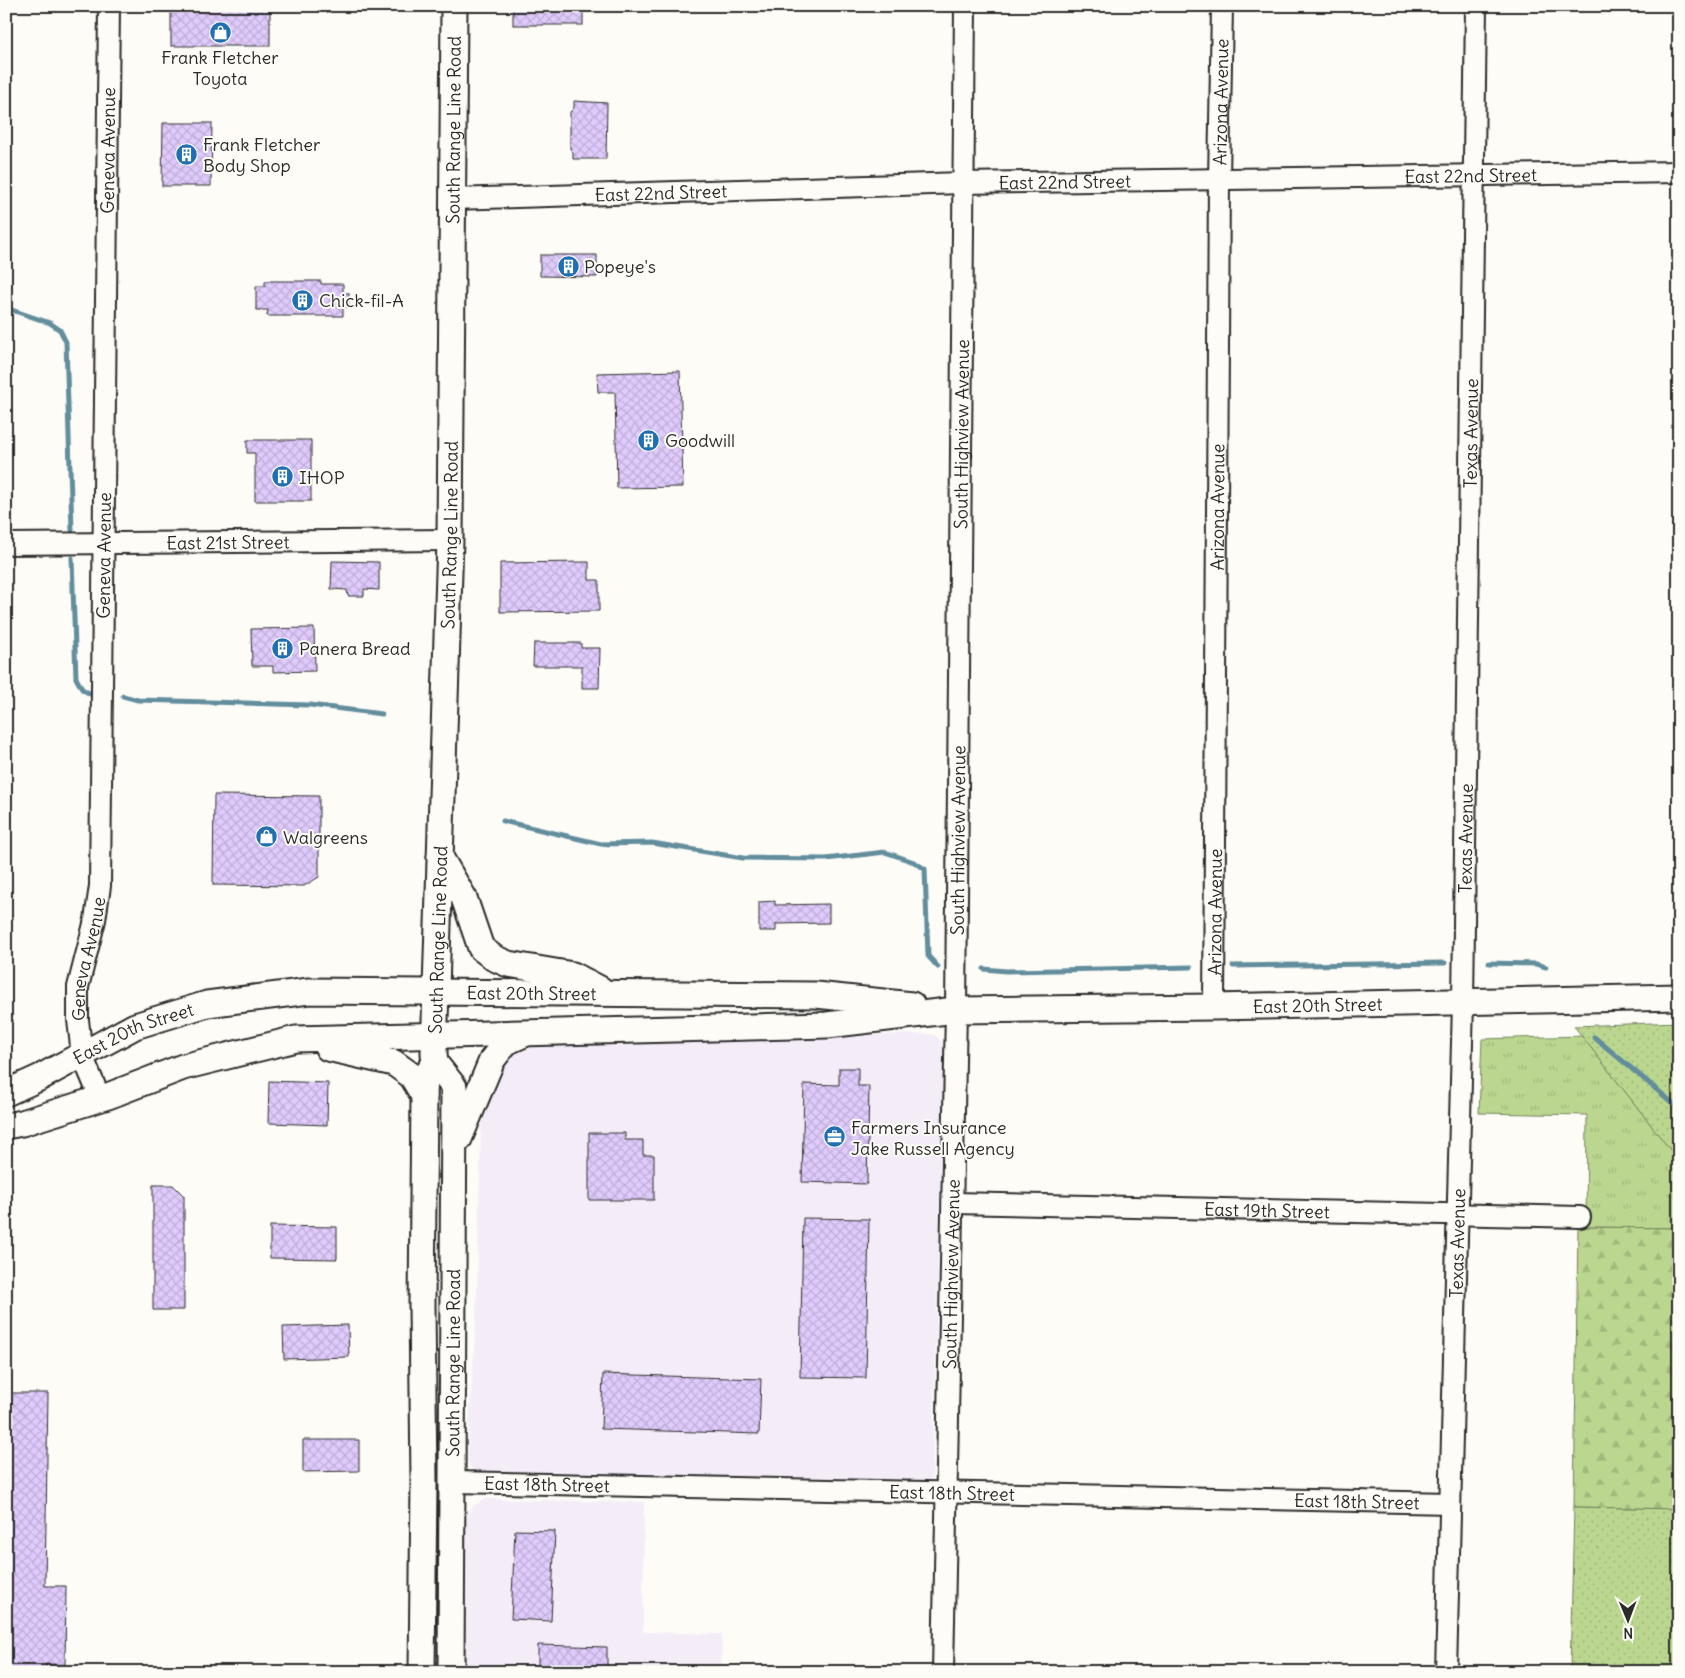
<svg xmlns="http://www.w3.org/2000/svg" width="1685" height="1678" viewBox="0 0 1685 1678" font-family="Delius,sans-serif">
	<defs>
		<pattern id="grass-tufts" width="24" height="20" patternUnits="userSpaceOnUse" patternTransform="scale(1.25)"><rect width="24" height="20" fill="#bbd78f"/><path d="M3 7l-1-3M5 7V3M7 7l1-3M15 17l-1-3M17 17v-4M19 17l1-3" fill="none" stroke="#a1b97c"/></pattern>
		<pattern id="forest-firs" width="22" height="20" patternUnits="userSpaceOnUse" patternTransform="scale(1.25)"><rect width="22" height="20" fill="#bbd78f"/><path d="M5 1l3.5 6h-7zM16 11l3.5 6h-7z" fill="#a1b97c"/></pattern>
		<pattern id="park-dots" width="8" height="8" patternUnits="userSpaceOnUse" patternTransform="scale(1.25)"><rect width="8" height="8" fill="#bbd78f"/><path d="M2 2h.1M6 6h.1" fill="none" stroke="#a1b97c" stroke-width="1.8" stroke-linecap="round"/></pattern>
		<pattern id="building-cross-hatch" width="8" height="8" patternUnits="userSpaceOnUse" patternTransform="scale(1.25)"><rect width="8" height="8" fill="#dfcbfc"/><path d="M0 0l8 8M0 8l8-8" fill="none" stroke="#c0aed8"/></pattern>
	</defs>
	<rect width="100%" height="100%" fill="#fdfcf7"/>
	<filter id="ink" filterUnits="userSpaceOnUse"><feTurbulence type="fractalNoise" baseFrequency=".02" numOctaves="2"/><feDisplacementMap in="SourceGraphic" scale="10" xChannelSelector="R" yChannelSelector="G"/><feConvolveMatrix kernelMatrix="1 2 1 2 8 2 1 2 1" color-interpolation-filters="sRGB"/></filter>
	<g filter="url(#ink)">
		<!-- built -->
		<g fill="#f4edf8">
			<polygon points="930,1034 937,1036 942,1043 944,1050 932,1479 921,1484 480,1474 473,1472 467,1460 476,1319 481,1129 493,1070 519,1045 687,1037"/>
			<polygon points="486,1499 644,1502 643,1632 722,1634 721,1672 462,1672 466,1520 468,1512 473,1507 479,1502"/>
		</g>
		<!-- grass -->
		<polygon fill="url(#grass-tufts)" stroke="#73815d" points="1582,1036 1679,1161 1679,1228 1586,1227 1587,1115 1479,1113 1482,1039"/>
		<!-- forest -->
		<polygon fill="url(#forest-firs)" stroke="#73815d" points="1578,1227 1679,1228 1679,1509 1574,1507"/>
		<!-- park -->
		<g fill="url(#park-dots)" stroke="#73815d">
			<polygon points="1679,1022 1679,1161 1574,1026"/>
			<polygon points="1574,1507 1679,1509 1679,1672 1570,1672"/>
		</g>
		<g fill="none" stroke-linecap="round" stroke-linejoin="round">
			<!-- stream -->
			<g stroke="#628d9c" stroke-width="5">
				<polyline points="6,308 50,323 60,330 66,342 72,530"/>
				<polyline points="72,558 76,678 82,689 92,695"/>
				<polyline points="123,696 138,700 310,705 382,714"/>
				<polyline points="503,821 601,844 652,843 743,858 826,859 885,852 914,862 925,869 928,956 938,967"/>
				<polyline points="1489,963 1536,964 1546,967"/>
				<polyline points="1233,966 1445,963"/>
				<polyline points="984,969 1006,971 1191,967"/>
				<polyline points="1594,1037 1675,1105 1679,1109"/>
			</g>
		</g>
		<!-- building -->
		<g fill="url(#building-cross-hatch)" stroke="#2b2b2b">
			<rect x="171" y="6" width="99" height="40"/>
			<rect x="513" y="6" width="70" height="19"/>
			<polygon points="574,101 607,103 606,159 573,159 573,152 570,149 570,112 574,108"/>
			<polygon points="163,123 212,123 211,186 162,186"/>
			<polygon points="540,255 597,255 597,277 540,276"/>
			<polygon points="265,281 321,281 321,284 343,284 343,293 349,293 349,307 343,307 343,316 267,316 268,310 256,310 256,286 265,286"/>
			<polygon points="680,371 683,487 617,488 615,392 598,392 597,373"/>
			<polygon points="247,440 311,440 311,501 255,501 255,453 247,453"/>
			<polygon points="332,561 379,562 379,590 364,589 364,596 348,596 347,590 331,589"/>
			<polygon points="589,562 589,580 599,580 599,611 500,612 500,563"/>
			<polygon points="314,628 315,671 273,672 273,666 252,666 251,629"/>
			<polygon points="534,643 581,643 581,648 600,648 599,688 582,688 582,666 533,666"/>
			<polygon points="214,795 319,796 319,877 304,886 213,885"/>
			<polygon points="775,901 775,905 829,904 829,923 776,924 776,931 759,931 759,902"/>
			<polygon points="839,1068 858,1068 858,1086 869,1086 867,1184 802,1182 804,1084 839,1085"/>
			<polygon points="269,1081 328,1083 327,1125 268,1123"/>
			<polygon points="589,1133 625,1133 625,1140 643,1140 643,1155 654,1155 654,1200 589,1200"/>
			<polygon points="153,1185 173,1185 184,1196 184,1310 153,1310"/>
			<polygon points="803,1218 869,1219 866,1378 800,1377"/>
			<polygon points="270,1226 337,1227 337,1259 270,1258"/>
			<polygon points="348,1325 349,1357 284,1359 283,1327"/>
			<polygon points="603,1374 761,1379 759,1434 601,1429"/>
			<polygon points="6,1393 48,1393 45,1586 66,1586 65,1665 46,1664 46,1672 6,1672"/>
			<polygon points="303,1440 359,1440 359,1471 303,1472"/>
			<polygon points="515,1530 555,1531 551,1621 511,1619"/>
			<polygon points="538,1645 607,1647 607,1672 538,1672"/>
		</g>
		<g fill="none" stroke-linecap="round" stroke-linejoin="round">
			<defs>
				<g id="minor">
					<path id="s1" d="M453,199L963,183L1679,172"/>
					<path id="s2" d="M6,544L450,540"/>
					<path id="s3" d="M1214,1007L1219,180L1222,6"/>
					<path id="s4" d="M100,1098L82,1055L78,1020V987L95,920L100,886L109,6"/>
					<path id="s5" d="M953,1203L1580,1217"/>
					<path id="s6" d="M453,1482L1450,1503"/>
					<path id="s7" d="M943,1672L956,1010L965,6"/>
					<path id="s8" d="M1446,1672L1463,1002L1476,6"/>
				</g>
				<g id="major">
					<polyline points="440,857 464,898 481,948 494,958 508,964 573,975 600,989"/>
					<polyline points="328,1048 394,1063 412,1076 424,1096"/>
					<path id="s9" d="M6,1093L39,1078L135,1026L207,1004L309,991L816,995L912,1005"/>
					<path id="s10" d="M6,1126L22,1123L108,1096L183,1067L296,1039L827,1025L956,1010L1214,1007L1679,997"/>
					<polyline points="459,1139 492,1060 506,1042 524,1034"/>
					<polyline points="422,1672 424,1482 422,1305 424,1096 425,1077 435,1063"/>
					<path id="s11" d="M451,1672L454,1087L435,1063L434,1053L450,540L454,6"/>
				</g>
			</defs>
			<!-- minor casing -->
			<use href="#minor" stroke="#2b2b2b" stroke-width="24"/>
			<!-- major casing -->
			<use href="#major" stroke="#2b2b2b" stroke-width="29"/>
			<!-- minor -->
			<use href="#minor" stroke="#fdfcf7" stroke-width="20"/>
			<!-- major -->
			<use href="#major" stroke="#fdfcf7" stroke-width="25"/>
		</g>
	</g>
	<!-- icons -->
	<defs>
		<symbol id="shop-disc" viewBox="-11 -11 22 22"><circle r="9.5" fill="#1f6fb2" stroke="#fdfcf7"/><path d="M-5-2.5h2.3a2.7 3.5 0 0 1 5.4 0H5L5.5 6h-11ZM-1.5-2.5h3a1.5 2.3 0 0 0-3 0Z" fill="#fff"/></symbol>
		<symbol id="building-disc" viewBox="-11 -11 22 22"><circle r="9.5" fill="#1f6fb2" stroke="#fdfcf7"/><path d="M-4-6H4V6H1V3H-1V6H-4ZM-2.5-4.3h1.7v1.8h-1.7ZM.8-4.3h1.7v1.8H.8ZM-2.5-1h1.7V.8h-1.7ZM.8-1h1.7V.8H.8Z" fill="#fff"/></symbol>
		<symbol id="office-disc" viewBox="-11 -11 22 22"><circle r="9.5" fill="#1f6fb2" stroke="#fdfcf7"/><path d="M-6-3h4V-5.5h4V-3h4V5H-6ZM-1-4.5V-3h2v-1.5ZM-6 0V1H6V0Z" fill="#fff"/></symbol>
	</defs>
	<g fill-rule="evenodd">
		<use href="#shop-disc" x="208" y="20" width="25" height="25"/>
		<use href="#building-disc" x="174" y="142" width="25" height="25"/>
		<use href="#building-disc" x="556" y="254" width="25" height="25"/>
		<use href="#building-disc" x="290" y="288" width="25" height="25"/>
		<use href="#building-disc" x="636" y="428" width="25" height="25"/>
		<use href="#building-disc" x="270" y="464" width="25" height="25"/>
		<use href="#building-disc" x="270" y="636" width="25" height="25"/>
		<use href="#shop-disc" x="254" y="824" width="25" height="25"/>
		<use href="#office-disc" x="822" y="1124" width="25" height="25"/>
	</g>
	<g text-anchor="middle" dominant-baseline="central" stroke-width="4" stroke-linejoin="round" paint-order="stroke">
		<!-- poi labels -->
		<g font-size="18" fill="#2b2b2b" stroke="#fdfcf7" text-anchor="start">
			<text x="220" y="57" text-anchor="middle">Frank Fletcher<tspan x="220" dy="21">Toyota</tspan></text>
			<text x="203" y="144">Frank Fletcher<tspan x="203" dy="21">Body Shop</tspan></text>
			<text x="584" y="266">Popeye's</text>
			<text x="319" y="300">Chick-fil-A</text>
			<text x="665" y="440">Goodwill</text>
			<text x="299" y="477">IHOP</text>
			<text x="299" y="648">Panera Bread</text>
			<text x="283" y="837">Walgreens</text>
			<text x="851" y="1127">Farmers Insurance<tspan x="851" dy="21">Jake Russell Agency</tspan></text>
		</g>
		<!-- street labels -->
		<g font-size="18" fill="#2b2b2b" stroke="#fdfcf7">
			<text stroke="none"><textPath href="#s3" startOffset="905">Arizona Avenue</textPath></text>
			<text stroke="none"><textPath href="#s11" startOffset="1549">South Range Line Road</textPath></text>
			<text stroke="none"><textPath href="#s4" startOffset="954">Geneva Avenue</textPath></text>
			<text stroke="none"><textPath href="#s1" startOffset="1018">East 22nd Street</textPath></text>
			<text stroke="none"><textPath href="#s1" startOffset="612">East 22nd Street</textPath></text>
			<text stroke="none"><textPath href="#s1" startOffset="208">East 22nd Street</textPath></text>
			<text stroke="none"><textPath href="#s7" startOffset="1238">South Highview Avenue</textPath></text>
			<text stroke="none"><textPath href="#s8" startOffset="1239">Texas Avenue</textPath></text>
			<text stroke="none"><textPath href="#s3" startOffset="500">Arizona Avenue</textPath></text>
			<text stroke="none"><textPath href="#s11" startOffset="1144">South Range Line Road</textPath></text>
			<text stroke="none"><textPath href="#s2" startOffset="222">East 21st Street</textPath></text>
			<text stroke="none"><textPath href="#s4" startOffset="549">Geneva Avenue</textPath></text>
			<text stroke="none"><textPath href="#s7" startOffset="832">South Highview Avenue</textPath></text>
			<text stroke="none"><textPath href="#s8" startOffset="834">Texas Avenue</textPath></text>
			<text stroke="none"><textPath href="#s3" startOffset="95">Arizona Avenue</textPath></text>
			<text stroke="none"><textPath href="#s11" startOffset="739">South Range Line Road</textPath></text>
			<text stroke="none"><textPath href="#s4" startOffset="144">Geneva Avenue</textPath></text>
			<text stroke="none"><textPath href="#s9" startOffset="546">East 20th Street</textPath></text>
			<text stroke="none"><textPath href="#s10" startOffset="1326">East 20th Street</textPath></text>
			<text stroke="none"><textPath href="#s9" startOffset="141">East 20th Street</textPath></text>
			<text stroke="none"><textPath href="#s5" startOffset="314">East 19th Street</textPath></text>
			<text stroke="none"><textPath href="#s8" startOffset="429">Texas Avenue</textPath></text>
			<text stroke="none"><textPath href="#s7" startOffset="398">South Highview Avenue</textPath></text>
			<text stroke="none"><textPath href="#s11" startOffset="309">South Range Line Road</textPath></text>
			<text stroke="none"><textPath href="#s6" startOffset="94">East 18th Street</textPath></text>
			<text stroke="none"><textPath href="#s6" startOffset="499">East 18th Street</textPath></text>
			<text stroke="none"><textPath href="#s6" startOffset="904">East 18th Street</textPath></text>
		</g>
	</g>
	<!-- margin -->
	<rect width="1685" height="1678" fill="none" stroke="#fdfcf7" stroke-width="25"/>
	<rect x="12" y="12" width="1660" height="1653" fill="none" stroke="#2b2b2b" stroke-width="2" filter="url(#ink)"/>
	<!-- north arrow -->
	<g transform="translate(1628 1620) rotate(179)" stroke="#fdfcf7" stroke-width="4" paint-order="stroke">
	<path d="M0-4L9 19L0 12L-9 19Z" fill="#2b2b2b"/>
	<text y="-8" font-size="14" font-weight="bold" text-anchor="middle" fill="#2b2b2b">N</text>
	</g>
</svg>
